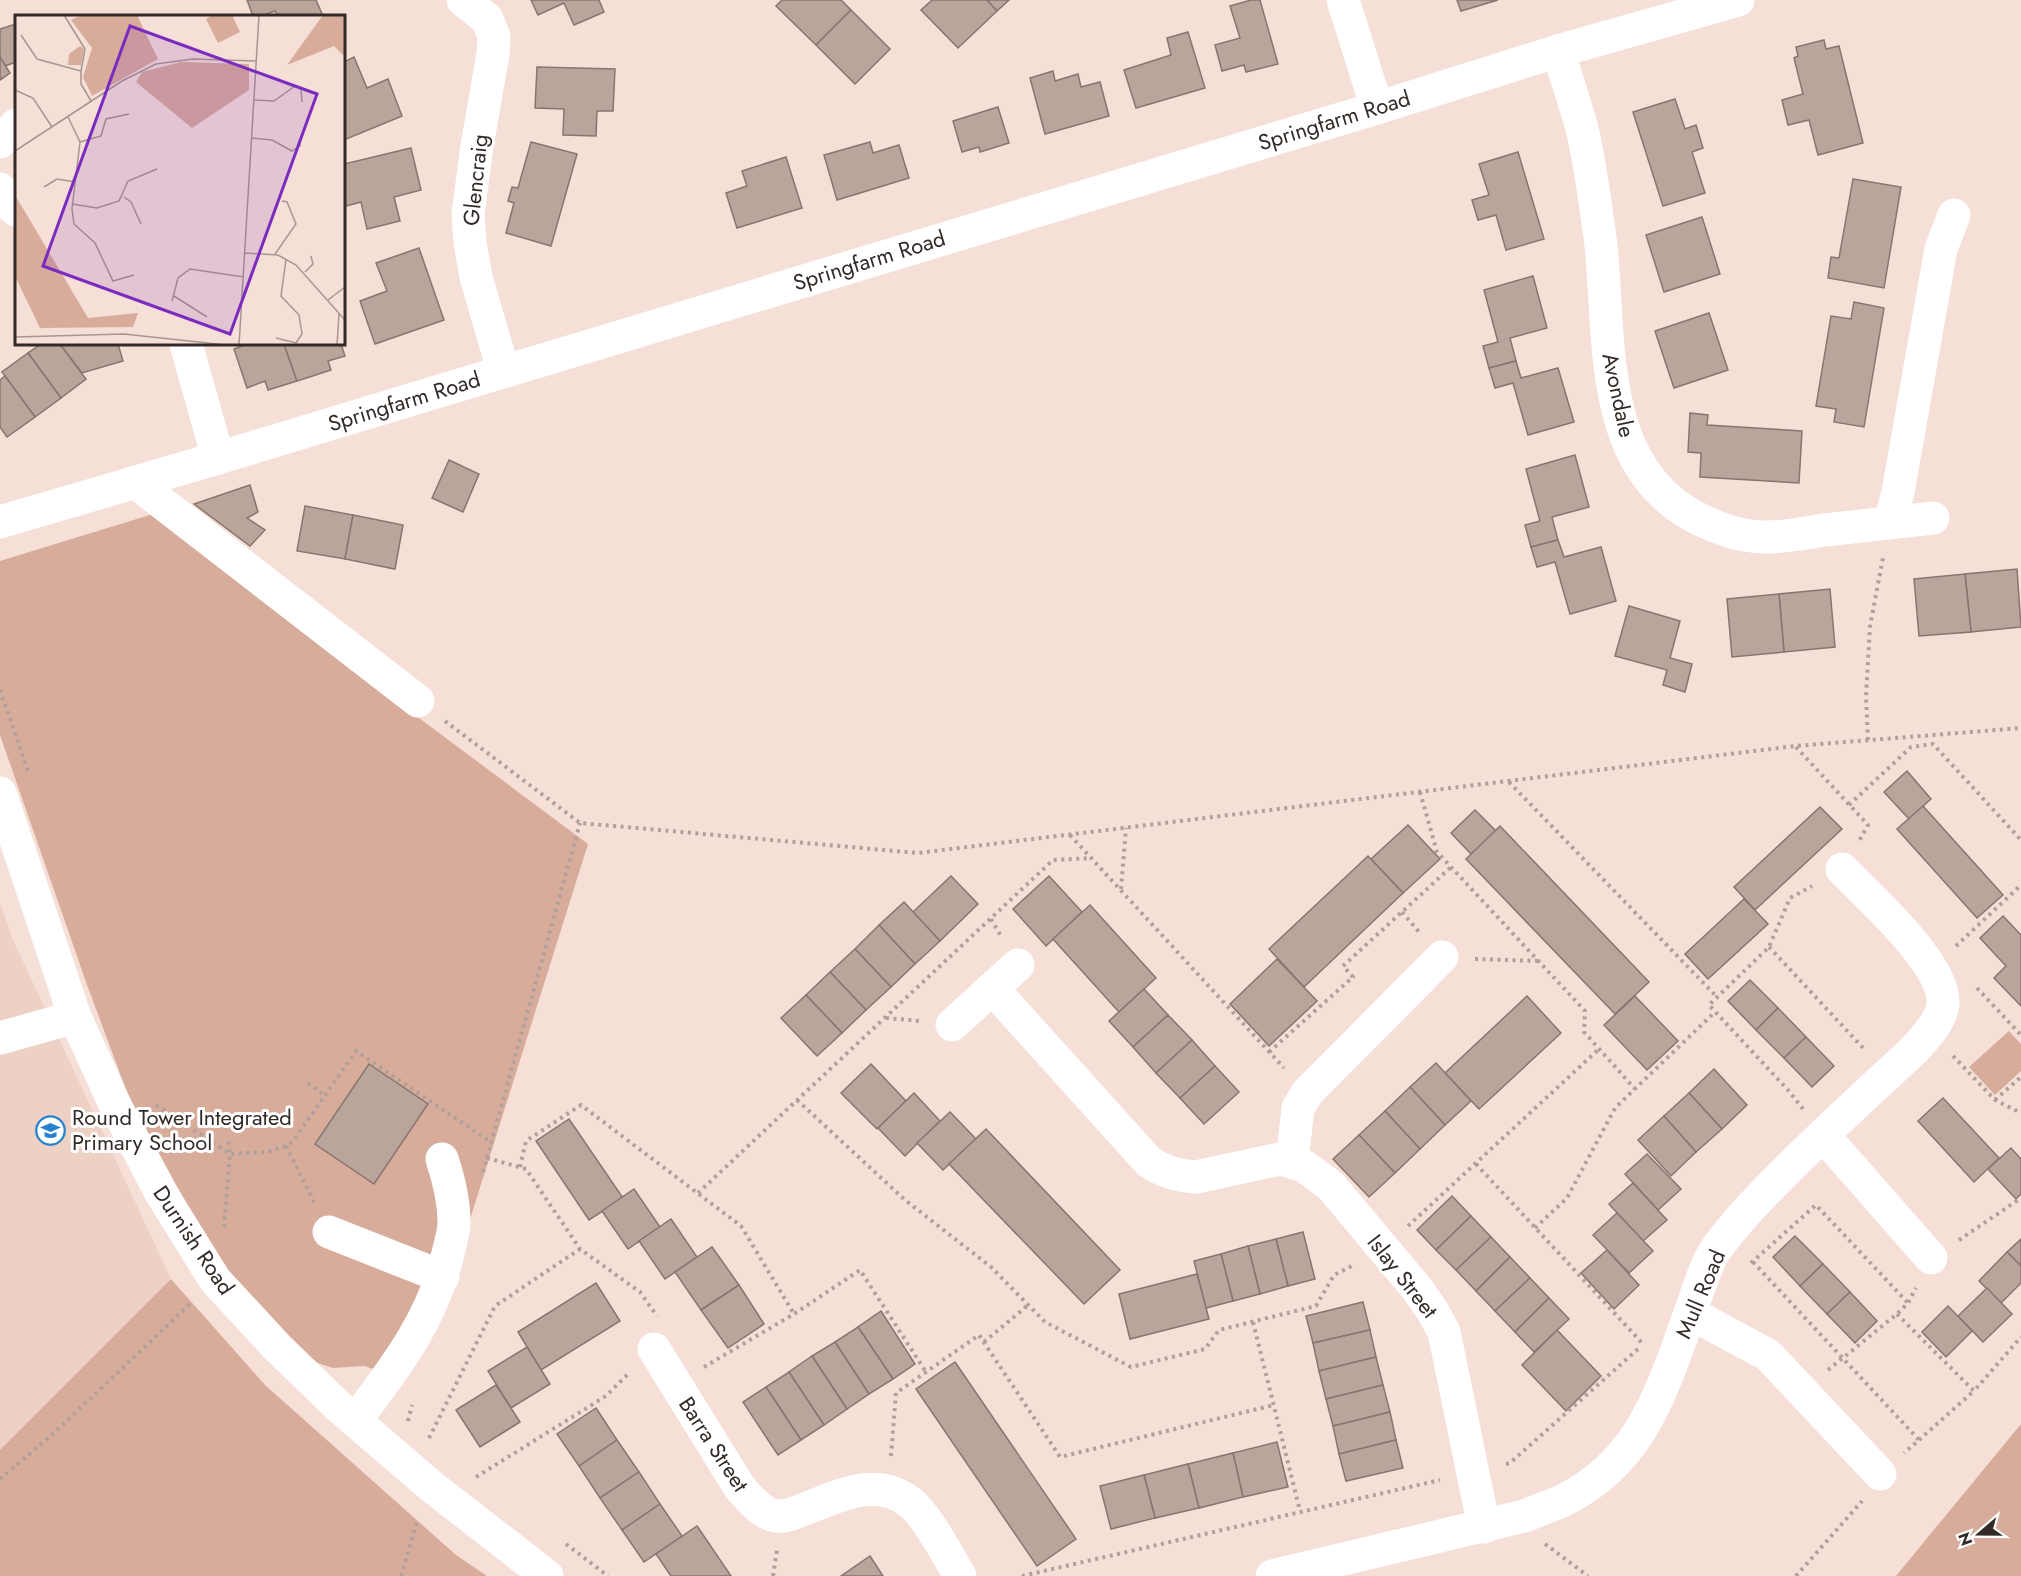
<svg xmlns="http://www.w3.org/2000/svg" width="2021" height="1576" viewBox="0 0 2021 1576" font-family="Jost,sans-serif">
	<rect width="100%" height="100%" fill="#f5dfd6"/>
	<!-- built -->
	<polygon fill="#eed1c5" points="0,903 13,940 171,1279 0,1450"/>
	<!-- green -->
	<g fill="#d7ac9b">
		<polygon points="153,514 274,610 588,844 466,1232 399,1379 365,1366 333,1368 312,1361 220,1264 131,1103 86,982 0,735 0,561"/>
		<polygon points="2009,1031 2021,1044 2021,1071 1995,1095 1969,1067"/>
		<polygon points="171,1279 265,1385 456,1555 487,1576 0,1576 0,1450"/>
		<polygon points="2021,1424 2021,1576 1896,1576"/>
	</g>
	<!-- building -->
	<g fill="#baa59d" stroke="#88756d" stroke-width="1.5">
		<polygon points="247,0 316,0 323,16 278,16 275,11 261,16 253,16"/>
		<polygon points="531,0 599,0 604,12 574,25 564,3 538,15"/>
		<polygon points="782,0 841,0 851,10 816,45 776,6"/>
		<polygon points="932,0 987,0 997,11 958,48 921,10"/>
		<polygon points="987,0 1009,0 997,11"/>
		<polygon points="1251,0 1260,0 1278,64 1246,72 1244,65 1222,71 1215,45 1240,38 1230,6"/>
		<polygon points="1457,0 1498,0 1461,11"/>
		<polygon points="851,10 890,49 855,84 816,45"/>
		<polygon points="16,24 16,62 5,66 0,57 0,29"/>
		<polygon points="1188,32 1205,88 1136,108 1124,70 1171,55 1167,38"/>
		<polygon points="1824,40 1826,49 1839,46 1863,143 1818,155 1809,120 1788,125 1782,100 1803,94 1794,58 1798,56 1796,47"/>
		<polygon points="0,57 10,73 0,80"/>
		<polygon points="354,57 367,88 388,79 402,116 344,140 344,62"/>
		<polygon points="537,67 615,69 613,111 597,111 596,136 563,135 564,109 535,108"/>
		<polygon points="1053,71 1055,81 1078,74 1081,87 1100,82 1109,116 1045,134 1030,78"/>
		<polygon points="1675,99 1685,129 1696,125 1703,148 1692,152 1705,193 1663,206 1633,112"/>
		<polygon points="998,107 1009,143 980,152 979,147 962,152 953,121"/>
		<polygon points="531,142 577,154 551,246 506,233 514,203 508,201 512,187 518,188"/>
		<polygon points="870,142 873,153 899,145 909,178 837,200 824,155"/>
		<polygon points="411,148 421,190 394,197 400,221 367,229 361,202 346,206 344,193 344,164"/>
		<polygon points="1518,152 1544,239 1506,250 1496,215 1478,220 1472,200 1489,195 1479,164"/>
		<polygon points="786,157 802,208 737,228 726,193 747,186 742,171"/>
		<polygon points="1853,179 1901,187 1884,288 1828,278 1831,257 1839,258"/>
		<polygon points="1702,217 1720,274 1664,292 1646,235"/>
		<polygon points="419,248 444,320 375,344 360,301 387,291 376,263"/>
		<polygon points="1533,276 1547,328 1510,338 1516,361 1489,368 1483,346 1498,342 1484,290"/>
		<polygon points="1854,302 1884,308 1864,427 1834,422 1836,409 1816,406 1831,316 1851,319"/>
		<polygon points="1709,313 1728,370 1674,388 1655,331"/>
		<polygon points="41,344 60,344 86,379 61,398 28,353"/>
		<polygon points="60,344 118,344 123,361 82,373"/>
		<polygon points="248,344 284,344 297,381 268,390 265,381 247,388 234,349"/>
		<polygon points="284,344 341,344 345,356 328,361 331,370 297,381"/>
		<polygon points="28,353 61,398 35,417 2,372"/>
		<polygon points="1516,361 1521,378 1558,368 1574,422 1528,435 1513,383 1495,388 1489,368"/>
		<polygon points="5,376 35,417 7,437 0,427 0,380"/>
		<polygon points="1690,413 1708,415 1707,425 1802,431 1799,483 1700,477 1701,453 1688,452"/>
		<polygon points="1575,455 1589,507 1552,517 1558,540 1531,547 1525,525 1540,521 1526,469"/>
		<polygon points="449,460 479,474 463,512 432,498"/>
		<polygon points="250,485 258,512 247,518 265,530 250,546 194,504"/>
		<polygon points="305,506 353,515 345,559 297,551"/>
		<polygon points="353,515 403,525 395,569 345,559"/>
		<polygon points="1558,540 1564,557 1601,547 1616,601 1570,614 1555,562 1537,567 1531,547"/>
		<polygon points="2017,569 2021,627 1971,632 1965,574"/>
		<polygon points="1965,574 1971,632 1919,636 1914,579"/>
		<polygon points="1830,589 1835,647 1784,652 1779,594"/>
		<polygon points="1779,594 1784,652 1732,657 1727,599"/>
		<polygon points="1629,606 1680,621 1670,658 1692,664 1685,692 1663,685 1667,670 1615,656"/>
		<polygon points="1907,771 1931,799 1909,819 1884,792"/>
		<polygon points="1923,806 2003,895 1977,918 1897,829"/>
		<polygon points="1820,807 1842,829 1755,910 1734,887"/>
		<polygon points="1475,810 1496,831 1471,854 1451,833"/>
		<polygon points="1408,825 1440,859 1403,893 1371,859"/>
		<polygon points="1500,826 1649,982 1615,1014 1466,859"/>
		<polygon points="1368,856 1403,893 1304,987 1269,949"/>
		<polygon points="951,876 978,904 940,941 913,912"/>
		<polygon points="1049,876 1082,912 1046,946 1013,909"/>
		<polygon points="1744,899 1768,924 1708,979 1685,954"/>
		<polygon points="904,902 940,941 915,964 879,925"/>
		<polygon points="1090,905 1156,978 1119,1012 1053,939"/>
		<polygon points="2003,916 2021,935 2021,1006 1994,978 2006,966 1980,938"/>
		<polygon points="879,925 915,964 891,987 855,949"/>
		<polygon points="855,949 891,987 866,1010 830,972"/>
		<polygon points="1277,959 1317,1001 1269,1046 1230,1004"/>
		<polygon points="830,972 866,1010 842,1033 806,995"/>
		<polygon points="1750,980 1778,1008 1756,1030 1728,1001"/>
		<polygon points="1144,989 1168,1015 1133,1047 1109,1021"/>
		<polygon points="806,995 842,1033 817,1056 781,1018"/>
		<polygon points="1527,996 1561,1033 1479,1109 1445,1073"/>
		<polygon points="1635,996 1678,1041 1647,1070 1604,1025"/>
		<polygon points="1778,1008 1806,1037 1784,1058 1756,1030"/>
		<polygon points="1168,1015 1192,1040 1156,1073 1133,1047"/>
		<polygon points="1806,1037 1834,1066 1812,1087 1784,1058"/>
		<polygon points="1192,1040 1215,1066 1180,1098 1156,1073"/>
		<polygon points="1436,1063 1471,1101 1445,1125 1410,1087"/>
		<polygon points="369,1064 428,1104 374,1184 315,1144"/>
		<polygon points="871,1064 906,1101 877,1129 841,1093"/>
		<polygon points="1215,1066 1239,1092 1204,1124 1180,1098"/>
		<polygon points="1714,1069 1747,1105 1722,1129 1689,1093"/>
		<polygon points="1410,1087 1445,1125 1420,1149 1385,1111"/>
		<polygon points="914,1093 940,1121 905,1156 878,1128"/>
		<polygon points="1689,1093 1722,1129 1696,1152 1664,1116"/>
		<polygon points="1943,1098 1999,1158 1974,1182 1918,1121"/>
		<polygon points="1385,1111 1420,1149 1395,1173 1359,1135"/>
		<polygon points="950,1112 976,1139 943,1170 917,1143"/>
		<polygon points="1664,1116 1696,1152 1671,1176 1638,1140"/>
		<polygon points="569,1119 623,1198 589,1220 536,1141"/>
		<polygon points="986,1129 1120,1270 1084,1304 949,1164"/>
		<polygon points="1359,1135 1395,1173 1369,1197 1333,1159"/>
		<polygon points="2011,1148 2021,1159 2021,1194 2016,1199 1988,1169"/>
		<polygon points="1647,1154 1681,1189 1658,1210 1625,1174"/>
		<polygon points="1633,1183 1667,1220 1643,1241 1609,1204"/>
		<polygon points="634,1189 660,1227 628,1249 602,1211"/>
		<polygon points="1452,1196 1471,1216 1436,1250 1417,1230"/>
		<polygon points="1617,1213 1653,1251 1629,1273 1593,1235"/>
		<polygon points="1471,1216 1491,1237 1456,1270 1436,1250"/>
		<polygon points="671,1219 697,1257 665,1279 639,1241"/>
		<polygon points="1303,1232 1315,1279 1288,1286 1276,1239"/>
		<polygon points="1795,1236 1823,1264 1800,1286 1773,1257"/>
		<polygon points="1491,1237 1510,1257 1476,1291 1456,1270"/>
		<polygon points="1276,1239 1288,1286 1260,1294 1248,1246"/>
		<polygon points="2021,1239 2021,1266 2007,1252"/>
		<polygon points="1248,1246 1260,1294 1233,1301 1221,1254"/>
		<polygon points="712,1247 739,1285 701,1310 675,1272"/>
		<polygon points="1607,1250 1639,1285 1614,1309 1581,1273"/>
		<polygon points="2007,1252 2021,1266 2021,1283 2001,1303 1979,1281"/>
		<polygon points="1221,1254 1233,1301 1206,1308 1194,1261"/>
		<polygon points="1510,1257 1530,1278 1495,1311 1476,1291"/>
		<polygon points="1823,1264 1850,1292 1827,1314 1800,1286"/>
		<polygon points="1197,1274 1209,1319 1130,1339 1119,1294"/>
		<polygon points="1530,1278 1549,1298 1515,1332 1495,1311"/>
		<polygon points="596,1283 620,1321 541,1370 518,1332"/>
		<polygon points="739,1285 764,1324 728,1348 701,1310"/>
		<polygon points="1987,1288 2012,1314 1983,1342 1958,1316"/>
		<polygon points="1850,1292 1877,1321 1855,1343 1827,1314"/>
		<polygon points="1549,1298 1569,1319 1534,1352 1515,1332"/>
		<polygon points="1363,1302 1370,1330 1313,1343 1306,1316"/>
		<polygon points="1948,1306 1972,1331 1946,1357 1922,1332"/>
		<polygon points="881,1311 915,1364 893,1379 858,1327"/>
		<polygon points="858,1327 893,1379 869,1394 835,1342"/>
		<polygon points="1370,1330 1376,1357 1319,1371 1313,1343"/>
		<polygon points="1557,1330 1601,1376 1566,1411 1522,1365"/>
		<polygon points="835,1342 869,1394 847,1409 812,1356"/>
		<polygon points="527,1347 550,1384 511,1408 488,1371"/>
		<polygon points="812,1356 847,1409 824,1425 789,1372"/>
		<polygon points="1376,1357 1383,1385 1326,1399 1319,1371"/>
		<polygon points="955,1362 1076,1539 1037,1566 916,1389"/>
		<polygon points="789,1372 824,1425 801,1440 766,1387"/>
		<polygon points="496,1385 520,1422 480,1447 456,1410"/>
		<polygon points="1383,1385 1390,1412 1333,1426 1326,1399"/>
		<polygon points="766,1387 801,1440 778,1455 743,1402"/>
		<polygon points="596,1408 617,1440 579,1466 557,1434"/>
		<polygon points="1390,1412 1396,1440 1339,1454 1333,1426"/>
		<polygon points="617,1440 639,1472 600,1498 579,1466"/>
		<polygon points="1396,1440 1403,1468 1346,1481 1339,1454"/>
		<polygon points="1277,1442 1288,1487 1243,1497 1233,1453"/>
		<polygon points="1233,1453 1243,1497 1199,1508 1188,1464"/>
		<polygon points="1188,1464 1199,1508 1155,1518 1144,1475"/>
		<polygon points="639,1472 660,1504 622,1530 600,1498"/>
		<polygon points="1144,1475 1155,1518 1111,1529 1100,1486"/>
		<polygon points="660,1504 682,1536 644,1562 622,1530"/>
		<polygon points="697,1526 731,1576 671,1576 656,1554"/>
		<polygon points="870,1556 883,1576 841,1576"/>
	</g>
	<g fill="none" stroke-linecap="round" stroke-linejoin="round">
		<!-- path -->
		<g stroke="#b1a099" stroke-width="4" stroke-dasharray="3 4.5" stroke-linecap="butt">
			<polyline points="0,690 28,771"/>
			<polyline points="445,721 580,823 918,853 1795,746 2021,728"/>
			<polyline points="1868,740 1866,696 1870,626 1883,558"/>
			<polyline points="1796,747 1868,825 1859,841"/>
			<polyline points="1509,782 1717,997"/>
			<polyline points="1420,792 1437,852 1585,1011 1584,1032 1635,1089"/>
			<polyline points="1849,805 1911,747 1933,744 2021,840"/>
			<polyline points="1070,835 1284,1068"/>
			<polyline points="1121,889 1126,828"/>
			<polyline points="1402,912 1419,932"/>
			<polyline points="991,919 1001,936"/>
			<polyline points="1956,946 2021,885"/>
			<polyline points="1769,947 1865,1050"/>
			<polyline points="1475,959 1540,961"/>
			<polyline points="1977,988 2021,1035"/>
			<polyline points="886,1018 920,1021"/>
			<polyline points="1269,1052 1353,977 1343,966 1451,867"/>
			<polyline points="1953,1056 1995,1100 2021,1113"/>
			<polyline points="308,1083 325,1096"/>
			<polyline points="797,1100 905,1200 991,1267 1045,1322 1131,1367 1205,1349 1219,1330 1316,1306 1334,1275 1354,1265"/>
			<polyline points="1995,1100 2021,1077"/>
			<polyline points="156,1105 230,1154 267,1152 286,1146 293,1141 356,1051 492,1143"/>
			<polyline points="1803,1109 1788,1090 1709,1005 1769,947 1790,898 1812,886"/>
			<polyline points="286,1146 314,1202"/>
			<polyline points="487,1158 526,1169 580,1249 640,1292 657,1316"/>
			<polyline points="1476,1164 1643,1344"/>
			<polyline points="520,1167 526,1141 581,1105 741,1226 794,1314"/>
			<polyline points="483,1172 580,823"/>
			<polyline points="698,1193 1053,860 1092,858"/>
			<polyline points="1408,1226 1599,1049"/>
			<polyline points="224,1227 230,1154 228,1139"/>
			<polyline points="1535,1228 1567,1198 1615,1108 1715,1012"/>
			<polyline points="1959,1240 2021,1198"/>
			<polyline points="1753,1262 1919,1440 1904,1453"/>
			<polyline points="1751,1263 1816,1205 1908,1303"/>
			<polyline points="1897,1314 1974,1391 2021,1337"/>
			<polyline points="1253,1322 1300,1511"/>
			<polyline points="984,1342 1027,1306"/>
			<polyline points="704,1367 794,1314 860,1270 926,1372"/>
			<polyline points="1828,1370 1897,1314 1908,1303 1916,1288"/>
			<polyline points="408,1421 412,1405"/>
			<polyline points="429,1438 495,1306 580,1249"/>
			<polyline points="1919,1440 1974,1391"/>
			<polyline points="891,1456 896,1393 979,1335 1060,1457 1274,1405"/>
			<polyline points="1506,1464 1510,1463 1638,1349"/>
			<polyline points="476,1477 606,1396 628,1374"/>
			<polyline points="0,1479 54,1433 191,1303"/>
			<polyline points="566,1544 608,1576"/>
			<polyline points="1545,1544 1588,1576"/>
			<polyline points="401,1576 418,1519"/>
			<polyline points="773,1576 777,1550"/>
			<polyline points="1022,1576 1440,1480"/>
			<polyline points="1796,1576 1862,1501"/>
		</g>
		<!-- minor -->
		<g stroke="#fff" stroke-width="33">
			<polyline points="463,0 487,19 494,36 493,54 477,146 468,214 470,243 476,277 503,370"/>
			<polyline points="1343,0 1377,108"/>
			<path d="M1558,51C1566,77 1575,103 1582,129C1590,161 1595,203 1600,237C1612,336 1594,469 1701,520C1715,526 1729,533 1744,535C1771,540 1798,534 1825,530C1861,526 1897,522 1933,518"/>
			<polyline points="0,142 16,125"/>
			<polyline points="0,189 5,200 16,210"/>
			<polyline points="186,344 218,458"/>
			<polyline points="135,482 418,701"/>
			<polyline points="0,522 218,458 1377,108 1558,51 1738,0"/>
			<polyline points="1890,522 1898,492 1941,249 1954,215"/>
			<polyline points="0,793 75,1017 116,1107 161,1193 215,1280 277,1347 338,1406 431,1486 547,1576"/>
			<path d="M992,988L1149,1162C1164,1172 1178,1176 1196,1177L1280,1159L1304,1166L1331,1186L1418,1290L1432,1310L1444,1332L1484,1527"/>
			<polyline points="952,1025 1018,965"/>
			<polyline points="0,1038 75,1017"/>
			<polyline points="1823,1135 1931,1258"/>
			<polyline points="1292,1162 1298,1108 1307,1093 1442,957"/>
			<polyline points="329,1232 443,1277"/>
			<polyline points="1690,1313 1768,1355 1880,1474"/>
			<path d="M654,1349L740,1488C749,1498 762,1514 776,1516C787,1517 797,1512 807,1508C842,1495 877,1476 911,1503C928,1517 948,1556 960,1576"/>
			<path d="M355,1421C396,1367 435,1316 449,1249C451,1241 454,1231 454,1222C454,1200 449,1180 442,1159"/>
			<path d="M1272,1576L1524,1516C1537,1511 1550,1506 1562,1501C1642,1462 1661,1392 1689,1316C1696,1297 1705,1265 1716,1249C1738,1219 1763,1194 1789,1168C1830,1127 1872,1089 1914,1050C1925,1037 1942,1021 1943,1003C1945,964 1869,897 1842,869"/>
		</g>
	</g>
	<!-- icons -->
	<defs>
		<symbol id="school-ring" viewBox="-11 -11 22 22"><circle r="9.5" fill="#fff" stroke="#2682cf" stroke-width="1.5"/><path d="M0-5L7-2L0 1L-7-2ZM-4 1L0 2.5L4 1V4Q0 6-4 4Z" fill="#2682cf"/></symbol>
	</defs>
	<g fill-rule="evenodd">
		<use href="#school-ring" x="34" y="1114" width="33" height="33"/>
	</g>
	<g text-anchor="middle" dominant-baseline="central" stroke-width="6" stroke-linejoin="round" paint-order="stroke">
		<!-- street labels -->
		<g font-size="22" fill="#322a27" stroke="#fff">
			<text transform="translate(1334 120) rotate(-17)">Springfarm Road</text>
			<text transform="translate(475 180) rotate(-84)">Glencraig</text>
			<text transform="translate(869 260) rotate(-17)">Springfarm Road</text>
			<text transform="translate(1619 395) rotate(78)">Avondale</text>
			<text transform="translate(404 401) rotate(-17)">Springfarm Road</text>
			<text transform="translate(194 1240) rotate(56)">Durnish Road</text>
			<text transform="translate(1403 1276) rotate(52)">Islay Street</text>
			<text transform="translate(1700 1294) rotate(-67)">Mull Road</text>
			<text transform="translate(714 1444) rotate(57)">Barra Street</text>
		</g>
		<!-- poi labels -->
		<g font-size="22" fill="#322a27" stroke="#fff" text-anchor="start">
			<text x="72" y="1117">Round Tower Integrated<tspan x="72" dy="25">Primary School</tspan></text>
		</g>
	</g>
	<!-- overview -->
	<g transform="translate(15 15)">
		<rect width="330" height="330" fill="#f5dfd6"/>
		<path d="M66,0H122L143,44L77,81L68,62L77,33L56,5ZM198,0H217L225,17L203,28L191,4ZM308,0H330V42L319,31L272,50ZM65,31L69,34L66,50H53L54,39ZM166,47L234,49V75L177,113L121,67L127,57ZM0,180L73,303L123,298L118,312L25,313L0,261Z" fill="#d7ac9b"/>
		<path fill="none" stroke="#a79790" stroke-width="1.5" d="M49,0L70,34L66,56M6,20L22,44L66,56V69L76,86M0,75L18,83L37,112M238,85L259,86L280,71L286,74L287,87M53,102L65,127L57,194L59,209L80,228L98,266L119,260M236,123L257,125L277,136L286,130M65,127L86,121L91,104L114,99M0,136L107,66L141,49L178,44L241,46M29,172L42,164L60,167M109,182L116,187L126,209M57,189L82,193L104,186L113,166L142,154M230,238L263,240L281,250L330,305M260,239L281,209L272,187L267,186M290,257L298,249L296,241M159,281L192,302M313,285L330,272M157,286L163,263L175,254L229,262M0,322L109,319L211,330M261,323L281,328L287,319L284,300L266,281L271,244M224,330L244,0M322,330L324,299"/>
		<path fill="#7b2cbf" fill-opacity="0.15" stroke="#7b2cbf" stroke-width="3" d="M115,11L302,79L215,319L28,251Z"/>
		<rect width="330" height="330" fill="none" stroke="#322a27" stroke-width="3"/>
	</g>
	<!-- north arrow -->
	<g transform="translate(1979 1534) rotate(250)" stroke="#ffffff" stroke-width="4.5" paint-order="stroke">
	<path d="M0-4.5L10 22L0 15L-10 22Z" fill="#322a27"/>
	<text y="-9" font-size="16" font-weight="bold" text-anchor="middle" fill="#322a27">N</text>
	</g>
</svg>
